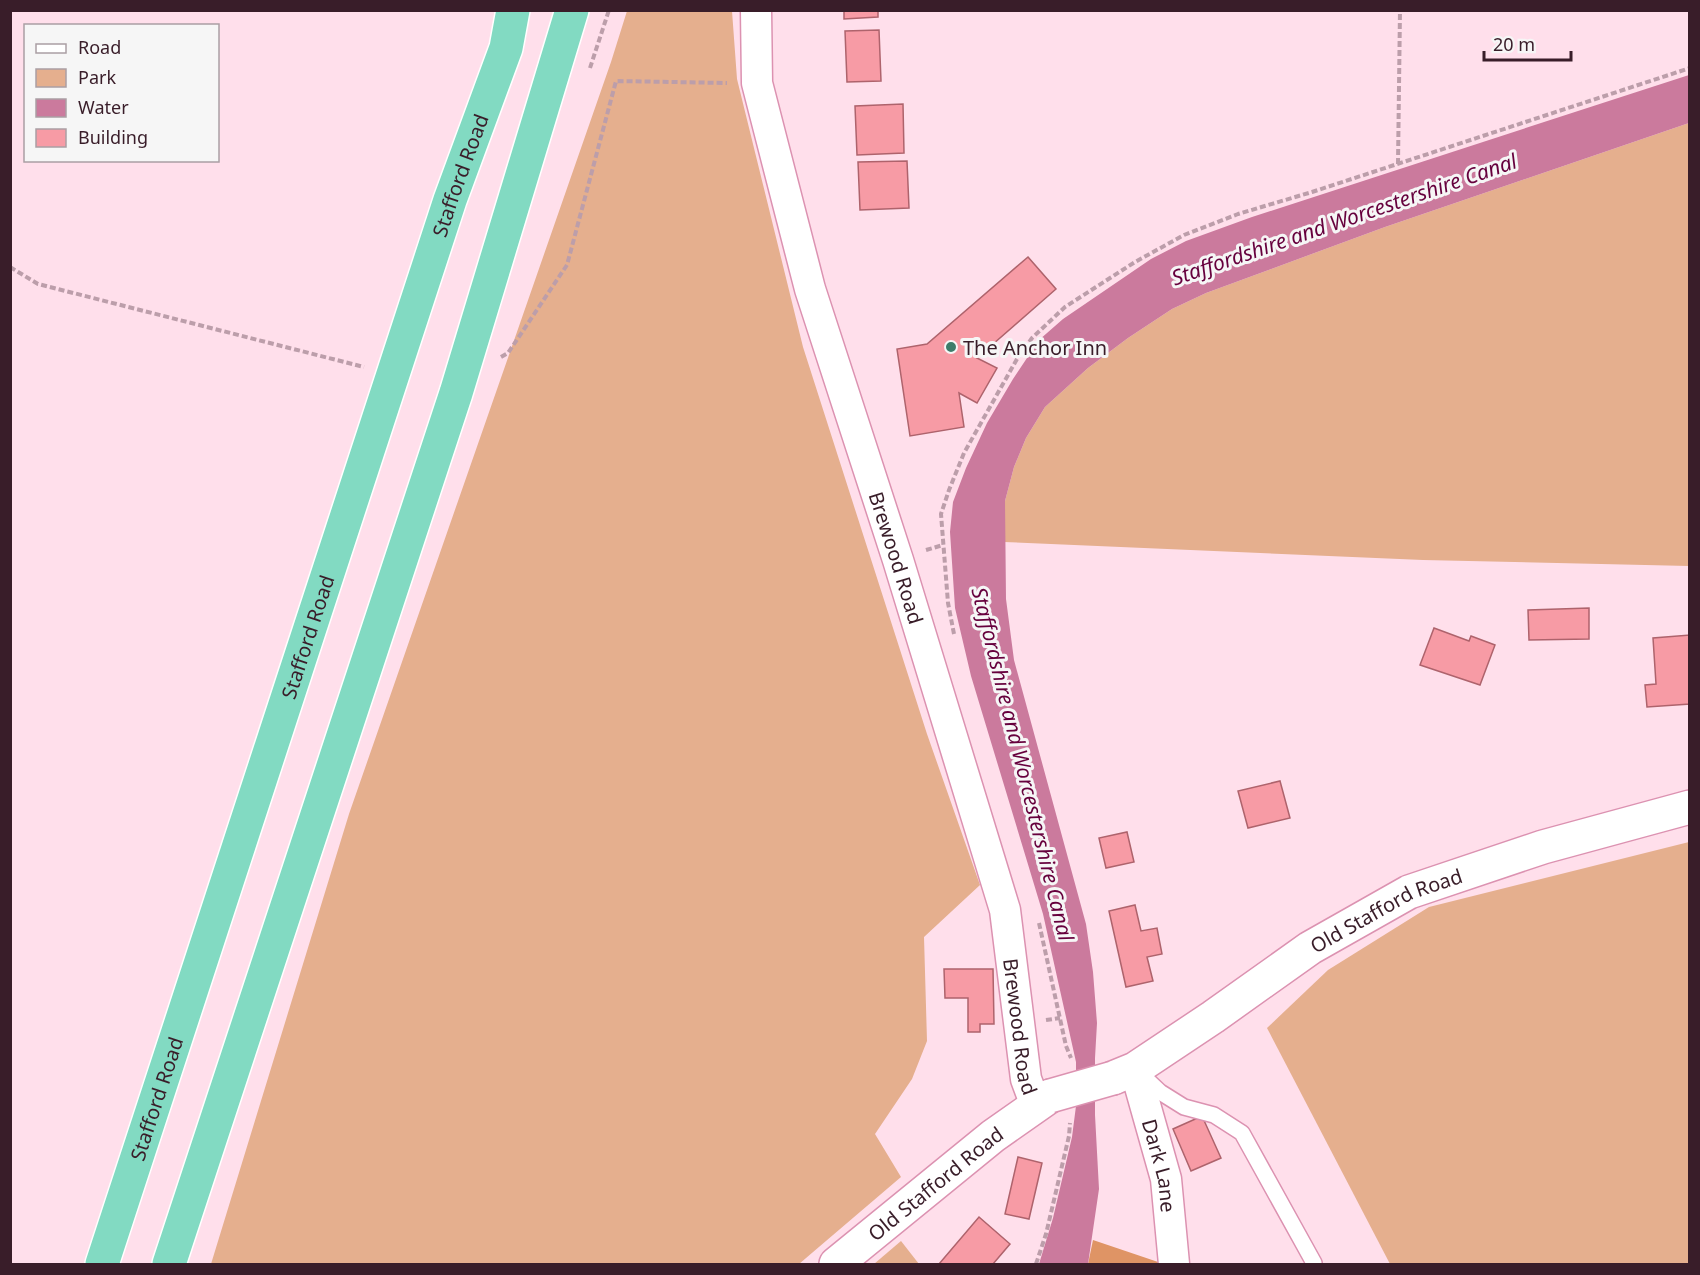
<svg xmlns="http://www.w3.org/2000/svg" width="1700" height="1275" viewBox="0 0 1700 1275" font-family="'Noto Sans',sans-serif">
	<rect width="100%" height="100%" fill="#ffdfeb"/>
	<!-- green -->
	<g fill="#e5af8e">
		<polygon points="627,11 732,11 737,79 803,347 927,734 980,885 924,937 927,1041 912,1079 875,1134 901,1177 799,1264 211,1264 349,814 611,62"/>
		<polygon points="1689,123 1689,566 1423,560 1004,542 1005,501 1014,467 1026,438 1045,407 1088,368 1128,338 1172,309 1206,293 1385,227"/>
		<polygon points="1689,842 1689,1264 1390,1264 1267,1028 1328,970 1429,907"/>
		<polygon points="901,1241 919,1264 874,1264"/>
	</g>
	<!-- forest -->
	<polygon fill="#df9465" points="1093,1240 1164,1264 1088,1264"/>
	<!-- water -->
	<polygon fill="#cb7a9d" points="1689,75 1689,123 1385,227 1206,293 1172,309 1128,338 1088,368 1045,407 1026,438 1014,467 1005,501 1006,599 1014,660 1086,924 1093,972 1097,1023 1095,1058 1095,1115 1099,1189 1088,1264 1039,1264 1053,1218 1072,1137 1076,1106 1076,1062 1043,914 971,676 955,608 950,532 953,502 966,468 987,423 1013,379 1039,340 1063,319 1151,259 1186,241 1252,217"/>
	<!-- building -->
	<g fill="#f79ba5" stroke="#ae636c" stroke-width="1.5">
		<polygon points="844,10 878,10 878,17 844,19"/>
		<polygon points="879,30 881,81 847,82 845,31"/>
		<polygon points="903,104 904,153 857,155 855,106"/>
		<polygon points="907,161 909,208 860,210 858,162"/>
		<polygon points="1028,257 1056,289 977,358 997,368 977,403 959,393 964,427 910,436 897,349 927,344"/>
		<polygon points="1589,608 1589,639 1529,640 1528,610"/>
		<polygon points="1434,628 1469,641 1471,636 1495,645 1480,685 1420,665"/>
		<polygon points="1690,635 1690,704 1647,707 1645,685 1656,684 1653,638"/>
		<polygon points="1280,781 1290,818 1248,828 1238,791"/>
		<polygon points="1127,832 1134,862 1106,868 1099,838"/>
		<polygon points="1135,905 1141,931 1157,928 1162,954 1147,957 1153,981 1126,987 1109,911"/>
		<polygon points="944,969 993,969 994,1024 980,1024 980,1032 968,1032 968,998 945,998"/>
		<polygon points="1202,1116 1221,1158 1191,1171 1173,1129"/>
		<polygon points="1018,1157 1042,1163 1029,1219 1005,1214"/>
		<polygon points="979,1217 1010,1244 993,1264 939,1264"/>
	</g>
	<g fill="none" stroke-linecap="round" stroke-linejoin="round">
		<defs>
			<polyline id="service" points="1142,1075 1160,1092 1184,1107 1214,1115 1242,1133 1314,1263"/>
			<g id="minor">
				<path id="s1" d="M756,10L757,83L810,289L898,560L1005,910L1026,1079L1036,1106"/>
				<path id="s2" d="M1135,1069L1166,1179L1174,1264"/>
			</g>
			<g id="tertiary">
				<path id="s3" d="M1113,1078L1135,1069L1213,1017L1310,948L1409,892L1543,847L1690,807"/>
				<path id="s4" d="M836,1264L993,1136L1050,1096"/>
			</g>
			<g id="trunk">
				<path id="s5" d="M102,1264L450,200L506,48L513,10"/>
				<polyline points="169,1264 456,393 572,10"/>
			</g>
		</defs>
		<!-- service casing -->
		<use href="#service" stroke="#dc92b1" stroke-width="18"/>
		<!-- minor casing -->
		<use href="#minor" stroke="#dc92b1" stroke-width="33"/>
		<!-- tertiary casing -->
		<use href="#tertiary" stroke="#dc92b1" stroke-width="36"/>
		<!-- trunk casing -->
		<use href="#trunk" stroke="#fff" stroke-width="36"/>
		<!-- path -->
		<g stroke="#bc9eaa" stroke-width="4" stroke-dasharray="6 3" stroke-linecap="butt">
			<polyline points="590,68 609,10"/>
			<polyline points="1398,164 1400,10"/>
			<polyline points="10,267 38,284 364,367"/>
			<polyline points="501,357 508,353 567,265 616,81 727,83"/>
			<polyline points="926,550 943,545"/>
			<polyline points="954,634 948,603 941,514 949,490 964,453 1017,359 1032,338 1065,307 1135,262 1184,235 1238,214 1312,192 1690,68"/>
			<polyline points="1039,923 1066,1046 1071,1058"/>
			<polyline points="1046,1020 1060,1018"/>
			<polyline points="1036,1264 1046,1234 1069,1136 1070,1123"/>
		</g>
		<!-- service -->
		<use href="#service" stroke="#fff" stroke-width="15"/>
		<!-- minor -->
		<use href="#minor" stroke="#fff" stroke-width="30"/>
		<!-- tertiary -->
		<use href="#tertiary" stroke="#fff" stroke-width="33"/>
		<!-- trunk -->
		<use href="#trunk" stroke="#82dac2" stroke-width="33"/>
		<defs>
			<polyline id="tertiary-bridge" points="1050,1096 1113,1078"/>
		</defs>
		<!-- tertiary-bridge casing -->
		<use href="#tertiary-bridge" stroke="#dc92b1" stroke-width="36" stroke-linecap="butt"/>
		<!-- tertiary-bridge -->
		<use href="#tertiary-bridge" stroke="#fff" stroke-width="33"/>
	</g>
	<!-- markers -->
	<circle fill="#3d7c6a" stroke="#f6f6f6" stroke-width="2" cx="951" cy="347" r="6"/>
	<g text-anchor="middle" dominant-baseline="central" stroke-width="6" stroke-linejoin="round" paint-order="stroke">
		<!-- street labels -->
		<g font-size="20" fill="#391d29" stroke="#f6f6f6">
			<text stroke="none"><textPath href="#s5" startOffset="1146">Stafford Road</textPath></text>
			<text stroke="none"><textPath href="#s1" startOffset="568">Brewood Road</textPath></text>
			<text stroke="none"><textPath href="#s5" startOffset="660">Stafford Road</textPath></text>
			<text stroke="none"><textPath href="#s3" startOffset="322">Old Stafford Road</textPath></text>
			<text stroke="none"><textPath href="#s1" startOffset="1054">Brewood Road</textPath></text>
			<text stroke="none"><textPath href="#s5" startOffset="174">Stafford Road</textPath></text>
			<text stroke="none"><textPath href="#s2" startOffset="100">Dark Lane</textPath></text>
			<text stroke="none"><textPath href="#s4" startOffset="128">Old Stafford Road</textPath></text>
		</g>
		<!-- poi labels -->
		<g font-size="20" fill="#391d29" stroke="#f6f6f6" text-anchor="start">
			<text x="963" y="347">The Anchor Inn</text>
		</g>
		<!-- water labels -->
		<g font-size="21" font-style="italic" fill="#66003d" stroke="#f6f6f6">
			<text transform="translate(1344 219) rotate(-19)">Staffordshire and Worcestershire Canal</text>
			<text transform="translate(1023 764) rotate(76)">Staffordshire and Worcestershire Canal</text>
		</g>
	</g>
	<!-- border -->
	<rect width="1700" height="1275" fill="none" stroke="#391d29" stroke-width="24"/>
	<!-- legend -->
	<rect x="24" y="24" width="195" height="138" fill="#f6f6f6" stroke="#aa9fa4" stroke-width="1.5"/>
	<rect x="36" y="44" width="30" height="9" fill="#ffffff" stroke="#aa9fa4" stroke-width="1.5"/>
	<text x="78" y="54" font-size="18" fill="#391d29">Road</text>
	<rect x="36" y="69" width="30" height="18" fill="#e5af8e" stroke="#aa9fa4" stroke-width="1.5"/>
	<text x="78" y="84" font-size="18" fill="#391d29">Park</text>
	<rect x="36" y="99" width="30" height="18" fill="#cb7a9d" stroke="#aa9fa4" stroke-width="1.5"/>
	<text x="78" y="114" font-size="18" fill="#391d29">Water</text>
	<rect x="36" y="129" width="30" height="18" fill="#f79ba5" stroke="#aa9fa4" stroke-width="1.5"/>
	<text x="78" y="144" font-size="18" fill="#391d29">Building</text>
	<!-- scale -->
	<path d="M1484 51v9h87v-9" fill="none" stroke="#391d29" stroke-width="3"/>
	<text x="1493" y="51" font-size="18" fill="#391d29" stroke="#f6f6f6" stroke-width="4.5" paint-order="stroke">20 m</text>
</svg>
